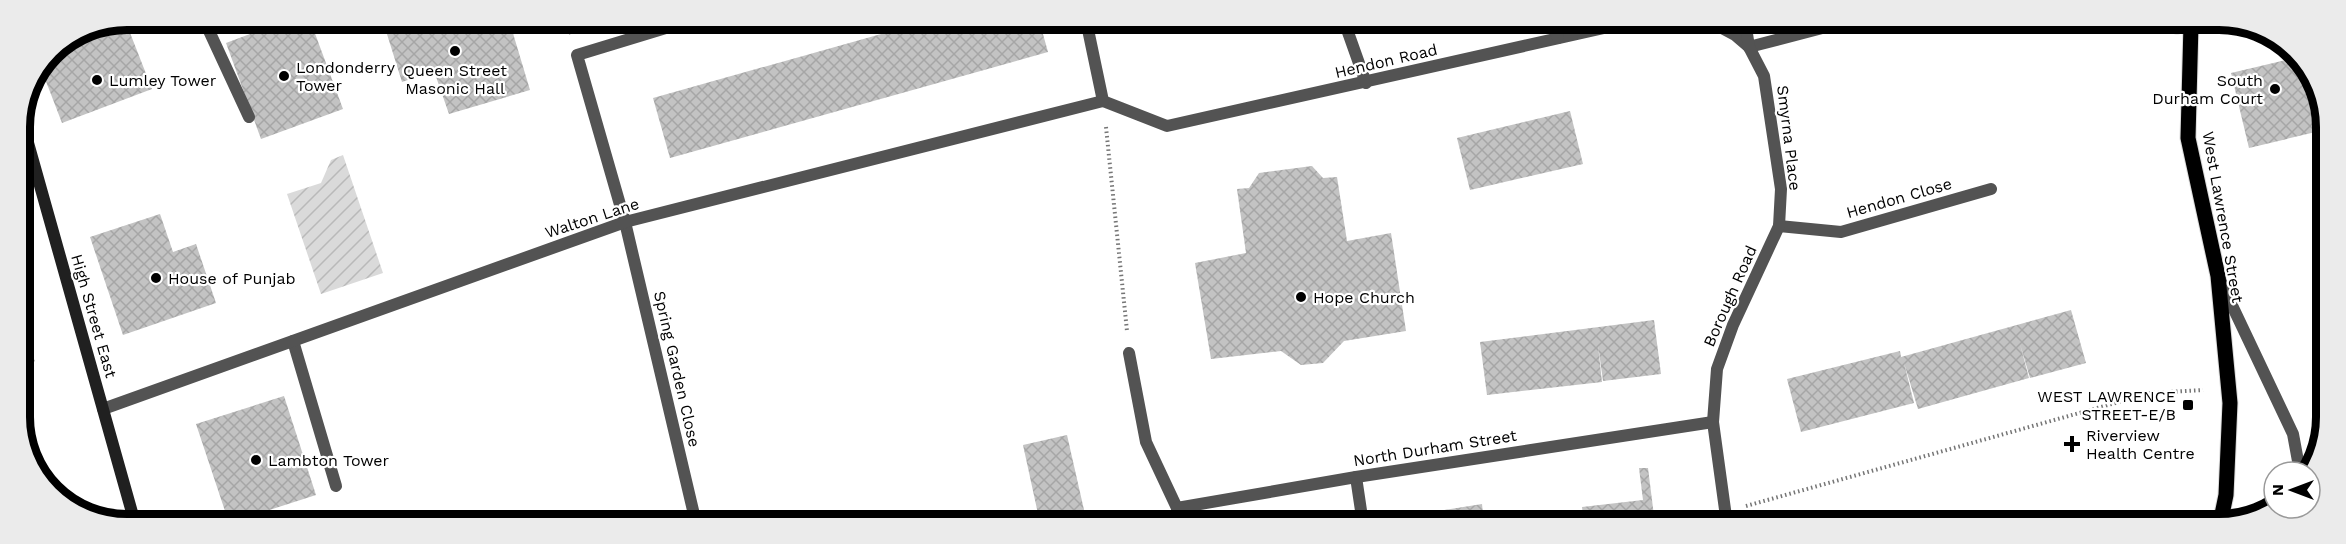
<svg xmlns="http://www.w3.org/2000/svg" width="2346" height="544" viewBox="0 0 2346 544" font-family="'Work Sans',sans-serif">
	<defs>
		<pattern id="garden-furrows" width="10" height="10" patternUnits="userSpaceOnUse" patternTransform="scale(1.5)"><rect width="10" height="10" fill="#dadada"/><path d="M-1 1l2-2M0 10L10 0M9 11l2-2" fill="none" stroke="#b9b9b9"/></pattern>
		<pattern id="building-cross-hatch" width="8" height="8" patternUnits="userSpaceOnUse" patternTransform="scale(1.5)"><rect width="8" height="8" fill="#c3c3c3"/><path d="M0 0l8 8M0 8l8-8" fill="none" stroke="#a6a6a6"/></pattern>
	</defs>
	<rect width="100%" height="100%" fill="#fff"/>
	<!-- garden -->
	<polygon fill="url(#garden-furrows)" points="343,155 383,273 321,294 287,194 321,183 331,160"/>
	<!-- building -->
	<g fill="url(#building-cross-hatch)">
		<polygon points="125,20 152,89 62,123 42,71 51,51 86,28"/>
		<polygon points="288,20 310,20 343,109 261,139 226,43"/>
		<polygon points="423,20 509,20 530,90 449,114 434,71 402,82 386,31"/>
		<polygon points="931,20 1039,20 1048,52 670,158 653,98"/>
		<polygon points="2298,57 2324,106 2324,130 2249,148 2231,73"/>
		<polygon points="1570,111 1583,164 1470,190 1457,138"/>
		<polygon points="1312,166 1323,178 1337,177 1347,241 1391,233 1406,331 1344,341 1323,363 1301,365 1281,351 1211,359 1195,263 1246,253 1237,189 1249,188 1259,173"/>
		<polygon points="160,214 173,252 196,244 216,303 123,335 90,237"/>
		<polygon points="2071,310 2086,363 2030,378 2020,344 2029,378 1918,409 1904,363 1914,403 1801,432 1787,379 1900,351 1901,357"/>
		<polygon points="1654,320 1661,374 1603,381 1598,345 1602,382 1487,395 1480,342"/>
		<polygon points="21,354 35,360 21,390"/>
		<polygon points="284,396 316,495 229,523 196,424"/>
		<polygon points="1067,435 1087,523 1040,523 1023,445"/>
		<polygon points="1639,468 1648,468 1655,524 1584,524 1582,507 1643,500"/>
		<polygon points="1482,504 1484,524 1415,524 1413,515"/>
		<polygon points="2000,513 2047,523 2047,524 1996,524"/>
		<polygon points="1580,515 1581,524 1527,524 1527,522"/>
	</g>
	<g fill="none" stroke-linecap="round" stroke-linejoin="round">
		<defs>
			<g id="primary">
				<polyline points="2159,21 2177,26 2195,21"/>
				<polyline points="2191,24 2188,138 2218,276 2230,403 2226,495 2220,524"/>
			</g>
		</defs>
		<!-- primary casing -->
		<use href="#primary" stroke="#dbdbdb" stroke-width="17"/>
		<!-- path -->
		<g stroke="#757575" stroke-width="4" stroke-dasharray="1.5 3" stroke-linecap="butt">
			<polyline points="567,20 571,34"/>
			<polyline points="1106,127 1127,331"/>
			<polyline points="1746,506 2151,393 2203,390"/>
		</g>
		<!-- service -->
		<polyline stroke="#535353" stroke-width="12" points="293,341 336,486"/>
		<!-- pedestrian -->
		<polyline stroke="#535353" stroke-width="12" points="2220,280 2293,434 2300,472"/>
		<!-- minor -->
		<g stroke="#535353" stroke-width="12">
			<polyline points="204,20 249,117"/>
			<polyline points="692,20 577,55 625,222 696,523"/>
			<polyline points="1086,20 1103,101 1167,126 1604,28 1649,22 1720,27 1735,35 1749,47"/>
			<polyline points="1344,21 1366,83"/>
			<polyline points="1552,21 1558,38"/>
			<polyline points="1749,47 1849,21"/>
			<polyline points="1779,226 1841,232 1991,189"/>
			<polyline points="1129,353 1146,442 1177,508"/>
			<polyline points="103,409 625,222 1103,101"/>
			<polyline points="1356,477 1363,524"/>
			<polyline points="1179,523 1177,508 1356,477 1713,422"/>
			<polyline points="1727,524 1713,422 1717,369 1733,325 1779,226 1781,189 1764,76 1749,47 1745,21"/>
		</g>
		<!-- secondary -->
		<polyline stroke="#202020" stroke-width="12" points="21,118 135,523"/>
		<!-- primary -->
		<use href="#primary" stroke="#000" stroke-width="15"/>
	</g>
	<!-- markers -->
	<g fill="#000" stroke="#fff" stroke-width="2">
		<circle cx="455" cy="51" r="6"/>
		<circle cx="284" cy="76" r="6"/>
		<circle cx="97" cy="80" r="6"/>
		<circle cx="2275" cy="89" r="6"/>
		<circle cx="156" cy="278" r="6"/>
		<circle cx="1301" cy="297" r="6"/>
		<rect x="2182" y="399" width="12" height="12" rx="3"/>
		<path d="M2069 435h6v6h6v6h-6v6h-6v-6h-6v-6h6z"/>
		<circle cx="256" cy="460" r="6"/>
	</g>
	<g text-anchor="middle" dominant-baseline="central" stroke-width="4.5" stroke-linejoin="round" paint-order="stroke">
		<!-- street labels -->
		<g font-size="16" fill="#000" stroke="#fff">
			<text transform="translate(1386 61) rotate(-13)">Hendon Road</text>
			<text transform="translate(1789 138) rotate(83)">Smyrna Place</text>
			<text transform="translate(1899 198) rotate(-16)">Hendon Close</text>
			<text transform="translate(2223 217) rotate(80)">West Lawrence Street</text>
			<text transform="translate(592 218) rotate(-18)">Walton Lane</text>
			<text transform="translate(1730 296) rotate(-66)">Borough Road</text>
			<text transform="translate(94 316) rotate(74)">High Street East</text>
			<text transform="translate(677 369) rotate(77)">Spring Garden Close</text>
			<text transform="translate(1435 448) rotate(-9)">North Durham Street</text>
		</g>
		<!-- poi labels -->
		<g font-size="16" fill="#000" stroke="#fff" text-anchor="start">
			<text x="296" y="67">Londonderry<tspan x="296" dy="18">Tower</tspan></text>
			<text x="455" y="70" text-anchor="middle">Queen Street<tspan x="455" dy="18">Masonic Hall</tspan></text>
			<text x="109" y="80">Lumley Tower</text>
			<text x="2263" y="80" text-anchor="end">South<tspan x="2263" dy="18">Durham Court</tspan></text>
			<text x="168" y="278">House of Punjab</text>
			<text x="1313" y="297">Hope Church</text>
			<text x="2176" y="396" text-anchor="end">WEST LAWRENCE<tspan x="2176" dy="18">STREET-E/B</tspan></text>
			<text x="2086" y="435">Riverview<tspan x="2086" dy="18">Health Centre</tspan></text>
			<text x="268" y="460">Lambton Tower</text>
		</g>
	</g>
	<!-- crop -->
	<path d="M0 0H2346V544H0ZM127 30H2219A97 97 0 0 1 2316 127V417A97 97 0 0 1 2219 514H127A97 97 0 0 1 30 417V127A97 97 0 0 1 127 30Z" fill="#ebebeb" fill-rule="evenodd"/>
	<path fill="none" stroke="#000" stroke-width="8" d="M127 30H2219A97 97 0 0 1 2316 127V417A97 97 0 0 1 2219 514H127A97 97 0 0 1 30 417V127A97 97 0 0 1 127 30Z"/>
	<!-- north arrow -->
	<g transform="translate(2292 490) rotate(270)"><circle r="28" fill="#ffffff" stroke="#999999" stroke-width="1.5"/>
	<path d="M0-4.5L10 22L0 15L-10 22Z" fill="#000000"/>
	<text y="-9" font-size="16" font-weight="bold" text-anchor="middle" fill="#000000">N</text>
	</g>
</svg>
